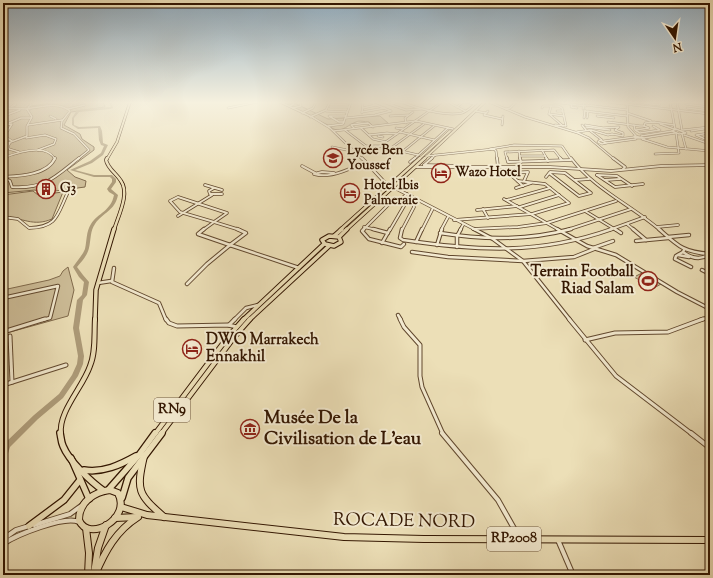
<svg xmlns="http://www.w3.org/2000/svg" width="713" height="578" viewBox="0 0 713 578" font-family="'Sorts Mill Goudy',serif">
	<rect width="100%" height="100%" fill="#ecdfb7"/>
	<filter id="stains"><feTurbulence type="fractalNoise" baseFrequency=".005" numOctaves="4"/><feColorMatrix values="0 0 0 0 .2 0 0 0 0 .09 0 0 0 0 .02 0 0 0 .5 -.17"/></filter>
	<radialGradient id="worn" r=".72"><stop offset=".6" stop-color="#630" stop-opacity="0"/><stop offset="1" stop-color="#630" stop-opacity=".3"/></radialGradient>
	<!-- green -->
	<g fill="#cdbd98" stroke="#806a4c">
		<polygon points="17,102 31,102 32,106 57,102 103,102 105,107 71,112 64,125 80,134 82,139 94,147 94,150 67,170 75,177 86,181 85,187 40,193 35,190 3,193 3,111 16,106"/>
		<path d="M280,102H292L328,119L380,116L389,124L373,126L369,122C365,122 359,120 356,122C345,126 340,136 328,125Z"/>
		<path d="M33,191L38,195L63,192L52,219C33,227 23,218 3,216V195Z"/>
		<polygon points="68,267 74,290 68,316 3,334 3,290 49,280 60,276 63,271"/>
		<polygon points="642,273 661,284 654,288 634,277"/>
	</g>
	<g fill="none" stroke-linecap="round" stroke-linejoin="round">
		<!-- river -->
		<path fill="#ad9b79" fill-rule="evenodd" d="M109,102H111L113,108L110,109L79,112L74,118V125L79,127L100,126L102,131L103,143L108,145L103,155L92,163L75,170L94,175H112L116,179V182L111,189L118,195C115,211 103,212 95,224C90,231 91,240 89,248C87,256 82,261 77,267L83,275L89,282L87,295L83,300L79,328L84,356L83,364L78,376L63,398L38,419L10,447L6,460L3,461V447L5,443L34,415L59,394L72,375L77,364L78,356L73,328L77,300L82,295L84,282L79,277L73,267C77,261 82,256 85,249C87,240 86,232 91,224C98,213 111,211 114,195L109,192L107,189L112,182V179L110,177H94L70,170L90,161L101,153L104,146L101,145L99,140L98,128L78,129L72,125V118L77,110L109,107H111Z"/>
		<defs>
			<g id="minor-far4">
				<polyline points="30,102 31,105 28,107 30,109"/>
				<polyline points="280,102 312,117 330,128 362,159"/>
				<polyline points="330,102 350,103"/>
				<polyline points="369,102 391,111"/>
				<polyline points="383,102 406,110 421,109"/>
				<path d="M401,102C416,108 446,117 462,113C468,111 473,106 477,102"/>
				<polyline points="448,102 465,111"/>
				<polyline points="465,102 475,104"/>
				<polyline points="489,102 525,117 578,133 589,138 614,159"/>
				<polyline points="553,102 586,106"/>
				<polyline points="608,102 710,114"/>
				<polyline points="627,102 628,127 636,136"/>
				<polyline points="636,102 659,105 660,102"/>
				<polyline points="670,102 675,129"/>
				<polyline points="677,102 682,130"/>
				<polyline points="703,102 710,104"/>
				<polyline points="391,104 400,102"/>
				<polyline points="572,104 571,107 577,108"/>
				<polyline points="686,104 710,107"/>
				<polyline points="586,105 627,110"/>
				<polyline points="9,106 14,102"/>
				<polyline points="290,106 294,104 292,102"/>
				<polyline points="330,107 349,107"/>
				<polyline points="457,107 463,102"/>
				<polyline points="3,108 27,109 32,117 27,126 27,136 3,145"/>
				<polyline points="228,108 257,102"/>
				<polyline points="293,108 301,106 300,102"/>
				<polyline points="363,108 376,105"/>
				<polyline points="542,108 543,106 558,106 562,108 566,126 555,125"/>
				<polyline points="687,108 710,111"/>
				<path d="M27,109C41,107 58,101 70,111L62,121L61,128L74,134L89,150L78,159"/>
				<polyline points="68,109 85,105"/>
				<polyline points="506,109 510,108 516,102"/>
				<polyline points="583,109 584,102"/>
				<polyline points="326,111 347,112"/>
				<polyline points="475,111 486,113"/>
				<polyline points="488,111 484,115 502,119"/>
				<polyline points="557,111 563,111"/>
				<polyline points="585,111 627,116"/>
				<polyline points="362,112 385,108"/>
				<polyline points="302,113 313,108 316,102"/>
				<polyline points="362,113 363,102"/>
				<polyline points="627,113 651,121"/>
				<polyline points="549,114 551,106"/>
				<polyline points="4,116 20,110"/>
				<polyline points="50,116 56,119"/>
				<polyline points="390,116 408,115"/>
				<polyline points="597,116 614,118"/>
				<polyline points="310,117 326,110 330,102"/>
				<polyline points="346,118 375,115 391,111"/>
				<polyline points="584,118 585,110"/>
				<polyline points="587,118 588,111"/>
				<polyline points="344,122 339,122 329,116 346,116"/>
				<polyline points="608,122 640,126 644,126 645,123 654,122 674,125"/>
				<polyline points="9,123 21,118 31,118"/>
				<polyline points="406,123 405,118 413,112"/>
				<polyline points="660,124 674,129"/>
				<polyline points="3,125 12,124 3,138"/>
				<polyline points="28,125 62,120"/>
				<polyline points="502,125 503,116"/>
				<polyline points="582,125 586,130"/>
				<polyline points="634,125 635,130 640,133 660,130 653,126"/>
				<polyline points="328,126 343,124 351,102"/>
				<polyline points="563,126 549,114 564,116"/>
				<polyline points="586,127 610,130"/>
				<polyline points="354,128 351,125 368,123 373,127"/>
				<polyline points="361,128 373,139 386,142"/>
				<polyline points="396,128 403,129"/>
				<polygon points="676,129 686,133 679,134 672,131"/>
				<polyline points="345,130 366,146 380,146 418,155"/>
				<polyline points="589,130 602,140"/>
				<polyline points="636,130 649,128 644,126"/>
				<polyline points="683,130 710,127"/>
				<polyline points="334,131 416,121 453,129"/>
				<polyline points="691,131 710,128"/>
				<polyline points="400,132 434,140"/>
				<polyline points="577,132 591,130 608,135 612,134 623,136 623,133 615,130 619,127 603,128 585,125"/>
				<polyline points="710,133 696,135 710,141"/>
				<polyline points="682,134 686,149"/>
				<polyline points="369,135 387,133 397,134"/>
				<polyline points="684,135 710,144"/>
				<polyline points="378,136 383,137"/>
				<polygon points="634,136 644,138 635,138"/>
				<polyline points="641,136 672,131"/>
				<polyline points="3,138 7,138 12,141"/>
				<polyline points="26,138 45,135 56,139 54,144 38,150"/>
				<polyline points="644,138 675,133"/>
				<polyline points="642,139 667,147 710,151"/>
				<polygon points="600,140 606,143 602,144 598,142"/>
				<polyline points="604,141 634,137"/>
				<polyline points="10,143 8,146 9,149 19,152"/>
				<polyline points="606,143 636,139"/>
				<polyline points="332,147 357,152"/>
				<polyline points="377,148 442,102"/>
				<polyline points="391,148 424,124"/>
				<polyline points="490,149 514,145 562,146 571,159"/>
				<polyline points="542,150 547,159"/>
				<polyline points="519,151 520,159"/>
				<polyline points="402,152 434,126"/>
				<polyline points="655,154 679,153 676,133"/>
				<polyline points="427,156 494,149 496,151 497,159"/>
				<polyline points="520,156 545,156"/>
				<path d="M3,158C16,153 46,143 55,159"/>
				<polyline points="414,159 448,128"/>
				<polyline points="431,159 435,155"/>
				<polyline points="507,159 505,152 554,150 561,159"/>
			</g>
			<g id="minor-far3">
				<polyline points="362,158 389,187"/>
				<polyline points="497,158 498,167"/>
				<polyline points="507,158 508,162 571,160"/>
				<polyline points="520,158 521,162"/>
				<polyline points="546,158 548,161"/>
				<polyline points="560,158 562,160"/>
				<path d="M571,158C594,189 631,205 660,230"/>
				<polyline points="613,158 625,167 623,169"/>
				<polyline points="410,162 415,158"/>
				<polyline points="424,165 460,166"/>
				<polyline points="424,165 432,158"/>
				<polyline points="302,166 315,173"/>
				<polyline points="416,167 550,167 611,171 661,166 710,165"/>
				<path d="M334,173L322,172L314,174C330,179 351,169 365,161"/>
				<polyline points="597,175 615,187 643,184"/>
				<polyline points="597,175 617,176 632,186"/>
				<path d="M3,177C19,176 48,175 55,158"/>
				<path d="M3,177L10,181L12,187C46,189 55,177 79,158"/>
				<polyline points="546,177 550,172 565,173 591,193 579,196 549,173"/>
				<polyline points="575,180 589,179"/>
				<polyline points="605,180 620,179"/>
				<polyline points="205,185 222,190"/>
				<polyline points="523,186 509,173 528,172 524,181"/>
				<polyline points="393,187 476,230"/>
				<polyline points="214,188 209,191 210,194 222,194"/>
				<polyline points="516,188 531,183"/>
				<polygon points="178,197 227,213 214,222 180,212 170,201"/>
				<polyline points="504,199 559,230"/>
				<polyline points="507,200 550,188"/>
				<polyline points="520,207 559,195"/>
				<polyline points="483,209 488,218"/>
				<polyline points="477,210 517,206"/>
				<polyline points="585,211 616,230"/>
				<polyline points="178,216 212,195"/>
				<path d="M3,217L18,219L29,228C58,227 57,215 68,192"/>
				<polyline points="454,220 532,214 569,203 545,184 518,181"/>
				<polyline points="214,222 240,230"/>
				<polyline points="627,224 634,230"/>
				<polyline points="364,227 377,230"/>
				<polyline points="657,227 678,225"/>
				<polyline points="473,229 518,227 547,223 616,201"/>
				<polyline points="203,230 214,222"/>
				<polyline points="363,230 391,202 400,200 407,194"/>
				<polyline points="390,230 404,206 404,202 400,200"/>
				<polyline points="402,230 414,207 411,196"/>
				<polyline points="422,230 433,208"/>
				<polyline points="441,230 448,217"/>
				<polyline points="460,230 463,225"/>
				<polyline points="567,230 631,209"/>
				<polyline points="609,230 645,217"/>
			</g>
			<g id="minor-far2">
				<polyline points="204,229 198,234 230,245"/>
				<polyline points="364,229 362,231 369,239 401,247 404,244"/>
				<polyline points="373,229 388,233"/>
				<path d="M402,229L400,238L403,240C478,251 539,255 612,229"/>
				<polyline points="474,229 493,239 523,261 570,320"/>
				<polyline points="557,229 587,246 616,255 677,292 710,309"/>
				<polyline points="615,229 621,233"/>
				<polyline points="633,229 646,240"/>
				<path d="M659,229C678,246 683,252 710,254"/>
				<path d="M440,233C484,240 527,241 571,229"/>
				<polyline points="668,237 689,235"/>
				<polyline points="636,241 668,238"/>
				<polyline points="416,242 422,229"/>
				<polyline points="382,243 390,229"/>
				<polyline points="230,245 299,268"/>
				<polyline points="230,245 246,233 237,229"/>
				<polyline points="437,245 442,229"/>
				<polyline points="457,247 457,236 461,229"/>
				<polyline points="593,248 613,241"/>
				<path d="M684,250L683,252C691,258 699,261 708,255"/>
				<polyline points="412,252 448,257 523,261 574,257 594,249"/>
				<polyline points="683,252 676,256 675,259 691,267"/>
				<polyline points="678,255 689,257"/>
				<polyline points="114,268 112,282 159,303 166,320"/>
				<polyline points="702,270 710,274"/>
				<polyline points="98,283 111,281"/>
				<polyline points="187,284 207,264 230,245"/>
				<polyline points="3,298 58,286 50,318 42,320"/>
				<polyline points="398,315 401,320"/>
				<polyline points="234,320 246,308 258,305"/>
				<polyline points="700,320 710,317"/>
			</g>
			<g id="minor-far1">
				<polyline points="166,319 169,323 177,326 228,325 237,327"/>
				<polyline points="400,319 404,327 420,345 420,376 422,387 443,434"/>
				<polyline points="569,319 616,376 692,434"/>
				<polyline points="229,325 235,319"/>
				<polyline points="3,332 45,319"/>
				<polyline points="10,336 12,382"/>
				<polyline points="585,340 615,333 668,332 703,319"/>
				<polyline points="3,385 66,365"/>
			</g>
			<g id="minor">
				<polyline points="442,433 498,500 520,539"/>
				<polyline points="691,433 710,448"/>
				<polyline points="34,525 70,514 81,506"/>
				<polyline points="3,539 16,530 29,526"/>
				<polyline points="558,540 573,575"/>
				<path d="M3,544C16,535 65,515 79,522"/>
			</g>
			<g id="major-far4">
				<polyline points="107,159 117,142 130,102"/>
				<polyline points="419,159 450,131"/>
				<polyline points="424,159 485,102"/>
			</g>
			<g id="major-far3">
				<path d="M107,158L106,160C108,169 116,173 121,181C130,194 118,216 114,230"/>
				<polyline points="340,230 420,158"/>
				<polyline points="346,230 425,158"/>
			</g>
			<g id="major-far2">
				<polygon points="329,236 339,237 341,242 334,246 325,244 322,240"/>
				<polyline points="334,236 342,229"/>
				<polyline points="339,237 347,229"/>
				<polyline points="95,320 96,290 114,229"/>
				<polyline points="243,320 324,244"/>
				<polyline points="249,320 329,246"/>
			</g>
			<g id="major-far1">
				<path d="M61,434C58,412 83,387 90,366C96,352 94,334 95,319"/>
				<polyline points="155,434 228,337 244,319"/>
				<polyline points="161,434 235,336 250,319"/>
			</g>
			<g id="major">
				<path d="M60,433C61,437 61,442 63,446C69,461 91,482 104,491"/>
				<polyline points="71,458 89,499"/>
				<path d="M84,470C103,473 120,465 136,456"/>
				<polyline points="109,489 139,455 155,433"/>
				<polyline points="122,498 128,478 162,433"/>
				<polyline points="29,526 64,500 80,480"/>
			</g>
			<g id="highway">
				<path d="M144,456C136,491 138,494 164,517"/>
				<path d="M110,490L118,493C132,519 88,543 79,520C79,502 94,492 110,490Z"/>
				<polyline points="121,507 147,515 344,537 424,539 710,540"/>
				<polyline points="115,518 137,517"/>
				<polyline points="86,528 89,553 88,575"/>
				<polyline points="94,573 98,548 106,525"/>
				<path d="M95,575C105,551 116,531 138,517"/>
			</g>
		</defs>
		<!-- minor-far4 casing -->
		<use href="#minor-far4" stroke="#61482e" stroke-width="2.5"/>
		<!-- minor-far3 casing -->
		<use href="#minor-far3" stroke="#61482e" stroke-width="3.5"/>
		<!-- minor-far2 casing -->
		<use href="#minor-far2" stroke="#61482e" stroke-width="4.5"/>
		<!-- minor-far1 casing -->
		<use href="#minor-far1" stroke="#61482e" stroke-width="5"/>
		<!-- minor casing -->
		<use href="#minor" stroke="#61482e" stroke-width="6"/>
		<!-- major-far4 casing -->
		<use href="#major-far4" stroke="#331601" stroke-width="3"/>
		<!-- major-far3 casing -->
		<use href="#major-far3" stroke="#331601" stroke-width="4"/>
		<!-- major-far2 casing -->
		<use href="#major-far2" stroke="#331601" stroke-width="5.5"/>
		<!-- major-far1 casing -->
		<use href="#major-far1" stroke="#331601" stroke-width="6"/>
		<!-- major casing -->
		<use href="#major" stroke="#331601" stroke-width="8"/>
		<!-- highway casing -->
		<use href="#highway" stroke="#331601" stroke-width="8"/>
		<!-- minor-far4 -->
		<use href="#minor-far4" stroke="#f3ead0" stroke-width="1.5"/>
		<!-- minor-far3 -->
		<use href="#minor-far3" stroke="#f3ead0" stroke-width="2"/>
		<!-- minor-far2 -->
		<use href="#minor-far2" stroke="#f3ead0" stroke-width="2.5"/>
		<!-- minor-far1 -->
		<use href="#minor-far1" stroke="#f3ead0" stroke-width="3"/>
		<!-- minor -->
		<use href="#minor" stroke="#f3ead0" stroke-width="4"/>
		<!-- major-far4 -->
		<use href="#major-far4" stroke="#ecdfb7" stroke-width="2"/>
		<!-- major-far3 -->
		<use href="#major-far3" stroke="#ecdfb7" stroke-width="2.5"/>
		<!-- major-far2 -->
		<use href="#major-far2" stroke="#ecdfb7" stroke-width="3.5"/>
		<!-- major-far1 -->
		<use href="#major-far1" stroke="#ecdfb7" stroke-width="4"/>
		<!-- major -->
		<use href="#major" stroke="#ecdfb7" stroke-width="5.5"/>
		<!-- highway -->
		<use href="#highway" stroke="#ecdfb7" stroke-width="6"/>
	</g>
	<!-- sky -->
	<linearGradient id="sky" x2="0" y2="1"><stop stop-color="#90aabc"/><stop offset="0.56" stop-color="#f6f1df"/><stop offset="1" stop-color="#f6f1df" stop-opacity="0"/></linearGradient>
	<rect width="713" height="183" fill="url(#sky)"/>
	<!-- icons -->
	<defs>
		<symbol id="school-ring" viewBox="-11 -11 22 22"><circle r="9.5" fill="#f3ead0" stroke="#8f2418" stroke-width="1.5"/><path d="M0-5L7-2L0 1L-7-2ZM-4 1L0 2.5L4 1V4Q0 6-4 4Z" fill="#8f2418"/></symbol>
		<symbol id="hotel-ring" viewBox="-11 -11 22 22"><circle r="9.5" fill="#f3ead0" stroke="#8f2418" stroke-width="1.5"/><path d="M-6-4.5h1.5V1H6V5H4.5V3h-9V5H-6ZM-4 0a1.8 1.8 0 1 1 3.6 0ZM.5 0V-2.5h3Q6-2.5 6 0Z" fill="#8f2418"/></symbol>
		<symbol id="building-ring" viewBox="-11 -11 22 22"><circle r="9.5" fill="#f3ead0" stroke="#8f2418" stroke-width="1.5"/><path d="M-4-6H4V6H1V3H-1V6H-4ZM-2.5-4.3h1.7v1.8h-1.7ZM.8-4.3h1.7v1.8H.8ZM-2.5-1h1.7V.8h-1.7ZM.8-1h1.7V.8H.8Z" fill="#8f2418"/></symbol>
		<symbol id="stadium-ring" viewBox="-11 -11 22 22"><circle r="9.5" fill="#f3ead0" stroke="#8f2418" stroke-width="1.5"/><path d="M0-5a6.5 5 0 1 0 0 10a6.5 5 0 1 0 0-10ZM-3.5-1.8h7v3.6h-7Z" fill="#8f2418"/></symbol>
		<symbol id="museum-ring" viewBox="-11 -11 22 22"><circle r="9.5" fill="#f3ead0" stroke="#8f2418" stroke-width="1.5"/><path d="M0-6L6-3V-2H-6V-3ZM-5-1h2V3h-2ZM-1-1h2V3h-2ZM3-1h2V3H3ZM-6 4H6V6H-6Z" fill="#8f2418"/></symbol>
	</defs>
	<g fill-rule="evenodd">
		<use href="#school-ring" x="322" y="147" width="22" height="22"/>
		<use href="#hotel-ring" x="430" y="162" width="22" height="22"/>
		<use href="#building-ring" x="35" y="178" width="22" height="22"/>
		<use href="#hotel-ring" x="339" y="182" width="22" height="22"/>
		<use href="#stadium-ring" x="637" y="270" width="22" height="22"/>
		<use href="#hotel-ring" x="181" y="338" width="22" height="22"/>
		<use href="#museum-ring" x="239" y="418" width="22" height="22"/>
	</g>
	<g text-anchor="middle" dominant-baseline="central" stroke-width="4" stroke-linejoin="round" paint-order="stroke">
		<!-- far-poi labels -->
		<g font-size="13" font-weight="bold" fill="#331601" stroke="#f3ead0" text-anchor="start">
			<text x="347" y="151">Lycée Ben<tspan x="347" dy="15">Youssef</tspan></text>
			<text x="455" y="173">Wazo Hotel</text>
			<text x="364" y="186">Hotel Ibis<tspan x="364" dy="15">Palmeraie</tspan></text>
			<text x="60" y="189">G3</text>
		</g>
		<!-- shield labels -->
		<g fill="#f3ead0" stroke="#6d563f" stroke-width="1">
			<rect x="154" y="398" width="36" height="24" rx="3"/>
			<rect x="487" y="527" width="54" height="24" rx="3"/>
		</g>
		<g font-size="14" font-weight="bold" fill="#331601">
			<text x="172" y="410">RN9</text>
			<text x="514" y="539">RP2008</text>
		</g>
		<!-- poi labels -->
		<g font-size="15" font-weight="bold" fill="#331601" stroke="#f3ead0" text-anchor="end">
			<text x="634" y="272">Terrain Football<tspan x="634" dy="17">Riad Salam</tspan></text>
			<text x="206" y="340" text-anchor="start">DWO Marrakech<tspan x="206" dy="17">Ennakhil</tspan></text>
		</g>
		<!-- near-poi labels -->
		<g font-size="18" font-weight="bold" fill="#331601" stroke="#f3ead0" text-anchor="start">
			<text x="264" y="419">Musée De la<tspan x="264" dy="21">Civilisation de L'eau</tspan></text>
		</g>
		<!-- near-street labels -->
		<g font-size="18" fill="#331601" stroke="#f3ead0">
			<text transform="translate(404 522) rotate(1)">ROCADE NORD</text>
		</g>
	</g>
	<!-- margin -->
	<rect width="713" height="578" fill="none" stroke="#ecdfb7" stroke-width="16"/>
	<rect x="4" y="4" width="705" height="570" fill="none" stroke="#331601" stroke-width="2"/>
	<rect x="8" y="8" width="697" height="562" fill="none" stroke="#331601"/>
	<!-- north arrow -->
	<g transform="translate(675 38) rotate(167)" stroke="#f3ead0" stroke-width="3" paint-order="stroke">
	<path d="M0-3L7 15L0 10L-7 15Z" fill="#331601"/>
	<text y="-6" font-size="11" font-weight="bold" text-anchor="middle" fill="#331601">N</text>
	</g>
	<rect width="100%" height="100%" filter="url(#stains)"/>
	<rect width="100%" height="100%" fill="url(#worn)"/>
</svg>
